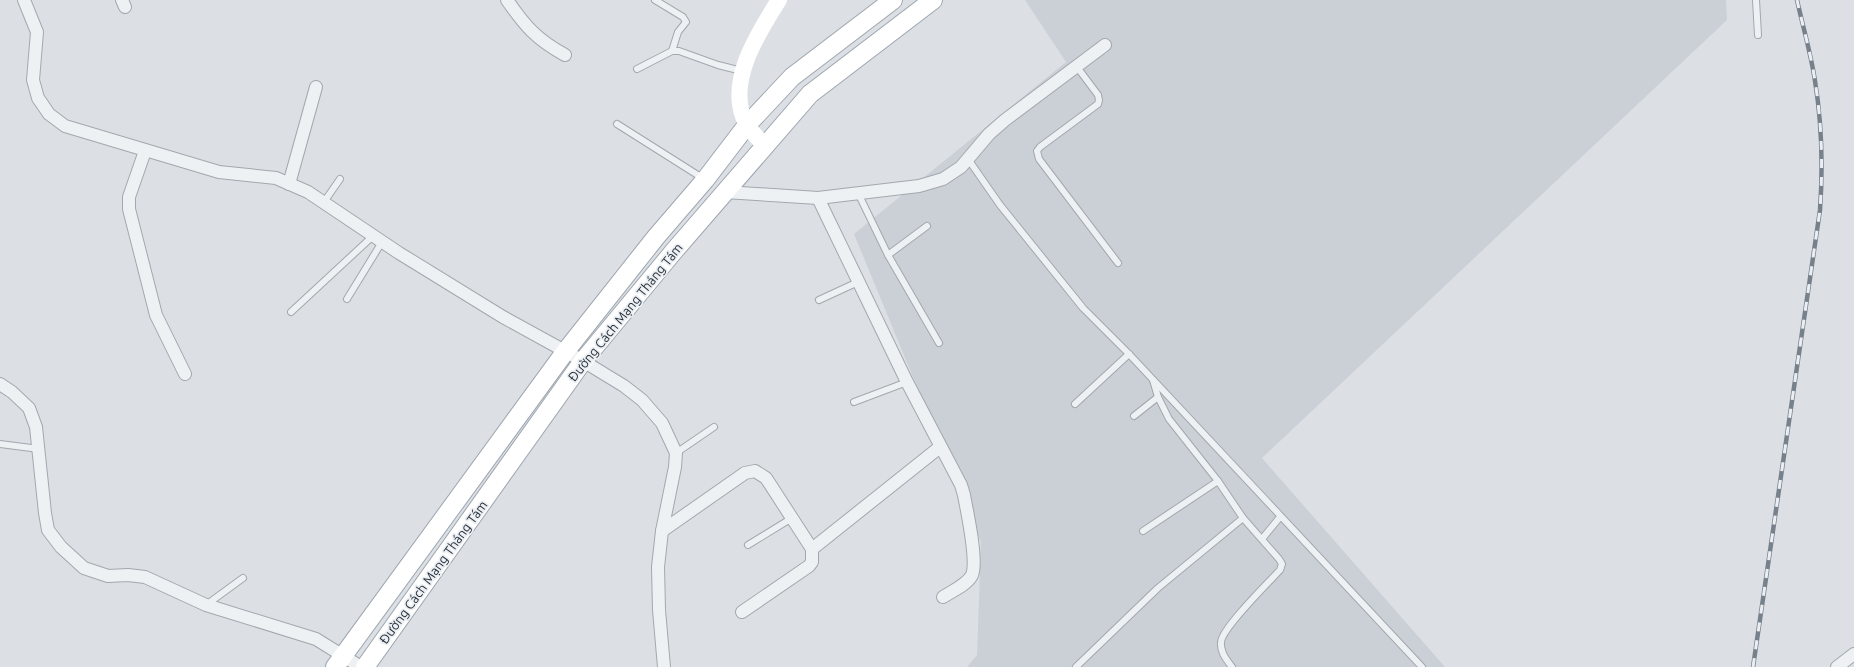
<svg xmlns="http://www.w3.org/2000/svg" width="1854" height="667" viewBox="0 0 1854 667" font-family="Ubuntu,sans-serif">
	<rect width="100%" height="100%" fill="#dce0e5"/>
	<!-- built -->
	<polygon fill="#cad0d5" points="1025,0 1726,0 1727,20 1262,458 1445,667 967,667 977,655 981,542 854,234 1066,62"/>
	<g fill="none" stroke-linecap="round" stroke-linejoin="round">
		<defs>
			<g id="service">
				<polyline points="655,0 683,17 686,22 678,32 672,51"/>
				<polyline points="1756,0 1758,35"/>
				<polyline points="1077,67 1098,95 1099,100 1098,104 1040,147 1037,151 1039,159 1118,263"/>
				<polyline points="637,69 672,51 679,51 718,65 742,71"/>
				<polyline points="617,124 704,179"/>
				<polyline points="968,159 1000,205 1083,308 1129,354 1422,667"/>
				<polyline points="858,193 888,255 939,343"/>
				<polyline points="324,202 340,179"/>
				<polyline points="888,255 927,226"/>
				<polyline points="347,299 382,242"/>
				<polyline points="819,300 858,282"/>
				<polyline points="291,312 373,236"/>
				<path d="M1153,380L1158,397L1169,419L1218,481L1243,518L1279,559L1282,564L1280,570C1269,582 1222,628 1221,642C1220,652 1226,659 1232,667"/>
				<polyline points="854,402 907,382"/>
				<polyline points="1075,404 1129,354"/>
				<polyline points="1134,416 1158,397"/>
				<polyline points="0,444 39,449"/>
				<polyline points="676,453 714,427"/>
				<polyline points="1143,531 1218,481"/>
				<polyline points="1262,539 1280,517"/>
				<polyline points="748,545 792,518"/>
				<polyline points="206,605 243,578"/>
				<polyline points="1076,667 1158,588 1243,518"/>
			</g>
			<g id="minor">
				<polyline points="24,0 37,32 33,80 38,98 49,114 65,126 219,172 276,178 308,192 399,253 503,317 583,361 624,386 642,400 662,423 676,453 675,467 662,531 658,567 659,610 664,667"/>
				<polyline points="122,0 125,7"/>
				<path d="M507,0C525,26 536,39 565,55"/>
				<polyline points="145,151 129,197 129,209 156,315 185,374"/>
				<polyline points="289,184 316,87"/>
				<polyline points="725,192 818,198 919,186 943,179 961,167 989,134 1005,120 1105,45"/>
				<path d="M818,198L907,382L961,485L964,495C967,512 978,560 972,575C967,585 952,591 943,597"/>
				<polyline points="0,384 12,392 29,408 36,427 45,513 48,530 61,547 84,568 108,576 128,575 145,577 206,605 316,639 361,667"/>
				<polyline points="662,531 745,473 755,471 766,478 812,549 812,562 809,566 742,612"/>
				<polyline points="812,549 940,447"/>
				<polyline points="1837,667 1854,654"/>
			</g>
			<g id="primary">
				<polyline points="335,667 565,352 656,237 705,180 747,125 792,77 893,0"/>
				<polyline points="365,667 583,361 674,251 810,94 933,0"/>
			</g>
		</defs>
		<!-- service casing -->
		<use href="#service" stroke="#a2a8ae" stroke-width="8"/>
		<!-- minor casing -->
		<use href="#minor" stroke="#a2a8ae" stroke-width="14"/>
		<!-- primary casing -->
		<use href="#primary" stroke="#9da6af" stroke-width="20"/>
		<!-- service -->
		<use href="#service" stroke="#eef1f3" stroke-width="6"/>
		<!-- minor -->
		<use href="#minor" stroke="#eef1f3" stroke-width="12"/>
		<!-- secondary -->
		<path stroke="#fff" stroke-width="16" d="M765,146C759,139 751,132 747,125C724,85 758,33 779,0"/>
		<!-- primary -->
		<use href="#primary" stroke="#fff" stroke-width="18"/>
		<defs>
			<path id="rail" d="M1753,667L1820,210C1823,167 1822,124 1815,81C1811,54 1803,27 1797,0"/>
		</defs>
		<!-- rail casing -->
		<use href="#rail" stroke="#77818c" stroke-width="4.5"/>
		<!-- rail -->
		<use href="#rail" stroke="#ebeff3" stroke-width="3" stroke-dasharray="9" stroke-linecap="butt"/>
	</g>
	<g text-anchor="middle" dominant-baseline="central" stroke-width="3.5" stroke-linejoin="round" paint-order="stroke">
		<!-- street labels -->
		<g font-size="13" fill="#273039" stroke="#ebeff3">
			<text transform="translate(625 312) rotate(-51)">Đường Cách Mạng Tháng Tám</text>
			<text transform="translate(433 572) rotate(-54)">Đường Cách Mạng Tháng Tám</text>
		</g>
	</g>
</svg>
